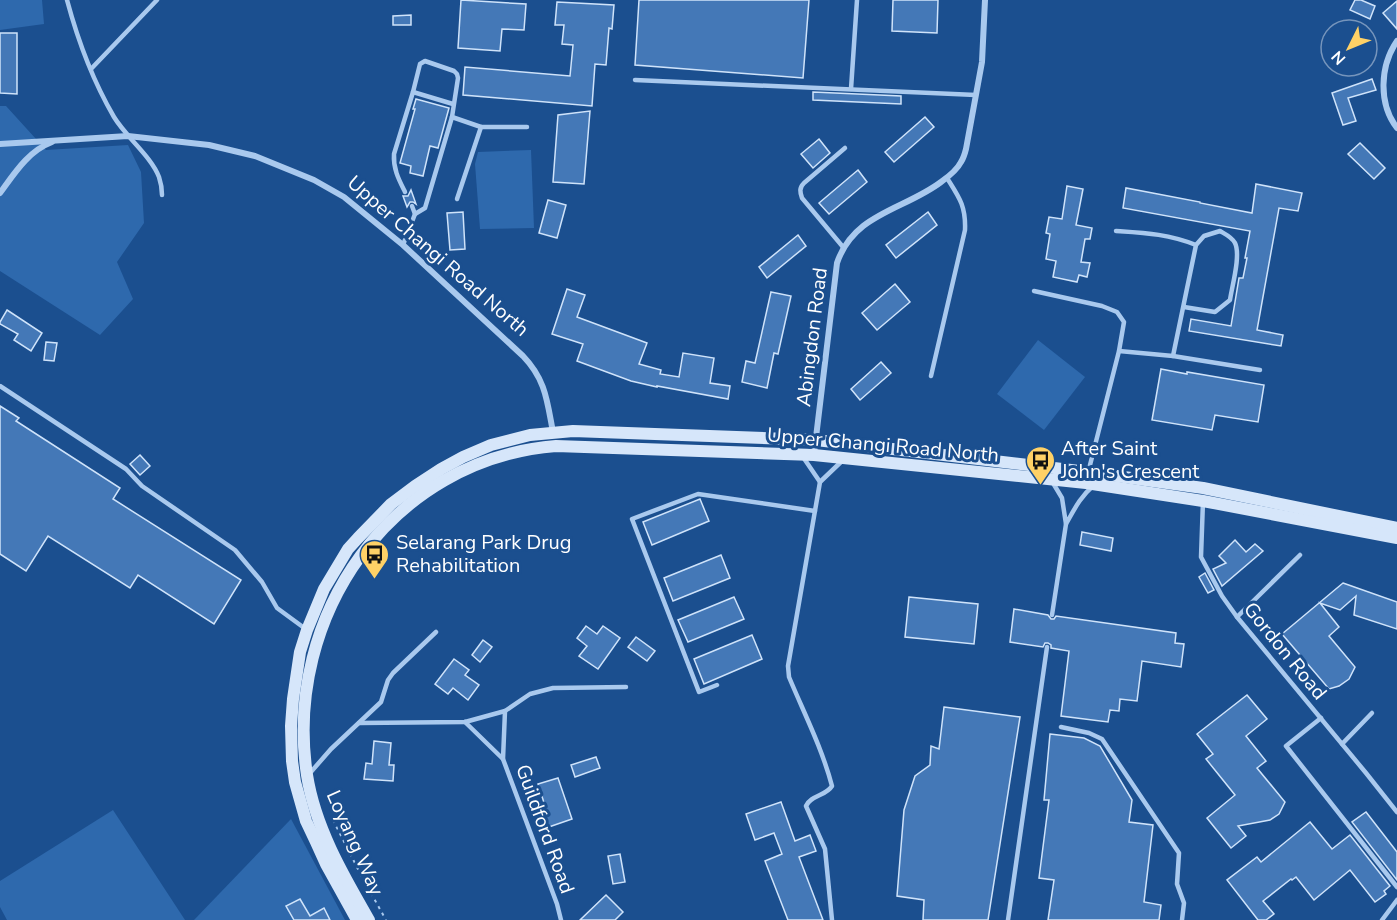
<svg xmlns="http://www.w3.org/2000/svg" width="1397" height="920" viewBox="0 0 1397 920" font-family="'Nunito Sans',sans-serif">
	<rect width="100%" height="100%" fill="#1b4f8f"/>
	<!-- green -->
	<g fill="#2e69ad">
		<polygon points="0,0 42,0 44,24 0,30"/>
		<polygon points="0,106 6,106 46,150 128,145 141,172 144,223 117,262 133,299 100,335 0,271"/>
		<polygon points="531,150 534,228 480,229 475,164 478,152"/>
		<polygon points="1038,340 1085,377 1044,430 997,394"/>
		<polygon points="113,810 185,920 7,920 0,907 0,881"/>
		<polygon points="291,819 345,920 194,920"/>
	</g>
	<!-- building -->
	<g fill="#4478b7" stroke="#cfe3fa" stroke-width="1.5">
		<polygon points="461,0 526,4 524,30 502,29 500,51 458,48"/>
		<polygon points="639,0 809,0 803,78 635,65"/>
		<polygon points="893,0 938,0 937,33 892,31"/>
		<polygon points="1355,0 1361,0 1375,6 1370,19 1350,10"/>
		<polygon points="1397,1 1397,29 1383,13"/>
		<polygon points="557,2 614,5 612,29 609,28 606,65 595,64 592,106 463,95 465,67 570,76 573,45 562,44 564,25 555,25"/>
		<polygon points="411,15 411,25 393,25 393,16"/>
		<polygon points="0,33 17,33 17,94 0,93"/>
		<polygon points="1372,79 1376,90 1348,98 1356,121 1343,125 1332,93"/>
		<polygon points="813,92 901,96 901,104 813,100"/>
		<polygon points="416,99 449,108 438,148 430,146 423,176 410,173 411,166 400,163 415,109 413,109"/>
		<polygon points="590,111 584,184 553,182 558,115"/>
		<polygon points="925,117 934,127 894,162 885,152"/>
		<polygon points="819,139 830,153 813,168 801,154"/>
		<polygon points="1360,143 1385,168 1374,179 1348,154"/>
		<polygon points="858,170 867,182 829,214 819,203"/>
		<polygon points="1256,184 1302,193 1298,211 1279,208 1257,330 1283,335 1281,346 1189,331 1191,319 1231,326 1239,278 1243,278 1247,258 1245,258 1250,231 1123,208 1126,188 1200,202 1200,203 1252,213"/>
		<polygon points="1067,186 1083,189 1076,225 1092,228 1090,239 1085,239 1081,262 1090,263 1087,277 1079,275 1077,282 1053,277 1056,261 1046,259 1050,234 1046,233 1049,217 1062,219"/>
		<polygon points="411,190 416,204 413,202 410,202 407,207 403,196 408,196"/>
		<polygon points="548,200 566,205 557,238 539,233"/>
		<polygon points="463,212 465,249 450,250 447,213"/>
		<polygon points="928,212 937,225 896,258 886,245"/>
		<polygon points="798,235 806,246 767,278 759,267"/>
		<polygon points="895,284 910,302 877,330 862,313"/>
		<polygon points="567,289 585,295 577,317 647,343 639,364 661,370 660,374 679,377 683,353 714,358 710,383 730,386 728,399 657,386 657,387 631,381 577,361 583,344 552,334"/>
		<polygon points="771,292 791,296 778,354 774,353 767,388 742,382 746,361 755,363"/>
		<polygon points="7,310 42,333 31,351 14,340 18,334 0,324 0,322"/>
		<polygon points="46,342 57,343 54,361 44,360"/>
		<polygon points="881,362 891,373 860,400 851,389"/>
		<polygon points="1161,369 1187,374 1187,372 1264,385 1258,422 1215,415 1212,430 1152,420"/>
		<polygon points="0,406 19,418 16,421 120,488 113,499 241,580 214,624 138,575 130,588 48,536 26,571 0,554"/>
		<polygon points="140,455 150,466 140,475 130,464"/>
		<polygon points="700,499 709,521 652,545 643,522"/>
		<polygon points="1082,532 1113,538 1111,551 1080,545"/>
		<polygon points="1235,540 1246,552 1255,544 1263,551 1222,586 1213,569 1226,563 1219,556"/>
		<polygon points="721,555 730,578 673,601 664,578"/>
		<polygon points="1205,573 1214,590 1208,593 1199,577"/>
		<polygon points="1343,583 1397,602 1397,629 1354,615 1356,596 1340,610 1320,603 1339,627 1329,636 1355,667 1349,679 1339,686 1329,689 1282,634"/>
		<polygon points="734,597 744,619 688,642 678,620"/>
		<polygon points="909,597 978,604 974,644 905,637"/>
		<polygon points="1014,609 1048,615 1051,619 1054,619 1056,616 1176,633 1175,643 1184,644 1181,667 1142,661 1137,701 1120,699 1119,711 1110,710 1108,722 1061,716 1069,651 1051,648 1051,645 1048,643 1045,643 1043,647 1010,642"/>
		<polygon points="586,626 597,634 603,626 620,638 598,669 579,656 587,646 577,638"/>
		<polygon points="752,635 762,659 704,684 694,659"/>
		<polygon points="636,637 655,651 647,661 628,647"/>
		<polygon points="483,640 492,647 480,662 472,655"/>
		<polygon points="454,659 469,670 465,675 479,685 468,700 453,688 448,694 435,684"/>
		<polygon points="1247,695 1267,719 1246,736 1266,761 1257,768 1285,802 1279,814 1270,820 1238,826 1246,836 1231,848 1207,818 1235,795 1206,759 1213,754 1197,734"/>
		<polygon points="944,707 1020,717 988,920 923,920 924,900 897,896 904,810 915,776 930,765 931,746 939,749"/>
		<polygon points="1050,734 1084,738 1100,746 1132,800 1129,822 1153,825 1144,902 1161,905 1159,920 1048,920 1054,880 1039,878 1049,800 1044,800"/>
		<polygon points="374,741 391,743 389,765 394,765 393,781 364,779 366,763 372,764"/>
		<polygon points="596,757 600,768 575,777 571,765"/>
		<polygon points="558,778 572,819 543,829 538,815 547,812 538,784"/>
		<polygon points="781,802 795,841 810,835 816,851 799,857 823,920 788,920 765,861 782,854 774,833 755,840 746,814"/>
		<polygon points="1366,812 1397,852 1397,880 1352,822"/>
		<polygon points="1310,822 1332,849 1350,835 1390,886 1384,891 1386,894 1375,902 1350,870 1314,900 1296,877 1292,880 1291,879 1263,901 1274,914 1266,920 1258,920 1227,880 1257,857 1261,862"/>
		<polygon points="620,854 625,882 613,884 608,856"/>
		<polygon points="606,895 623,912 615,920 580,920"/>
		<polygon points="300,899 310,916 324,908 330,920 294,920 286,906"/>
	</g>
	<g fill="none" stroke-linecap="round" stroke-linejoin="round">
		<!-- path -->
		<polyline stroke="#a9c9ee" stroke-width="2" stroke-dasharray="3 4.5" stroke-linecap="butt" points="333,820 362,877 386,920"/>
		<!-- lane -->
		<g stroke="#a9c9ee" stroke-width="4.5">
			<path d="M67,0C78,41 93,81 114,117C126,137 151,156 159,177C161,183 162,189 162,195"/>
			<polyline points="91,69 157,0"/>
			<polyline points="635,80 976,95"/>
			<polyline points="851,89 857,0"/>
			<polyline points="413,92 453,104"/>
			<polyline points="452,117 481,127 527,127"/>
			<path d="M405,192C399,180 393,169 394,154L413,92L420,64L425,61L454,71L457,74L458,78L452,117L425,208L415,214L412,206"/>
			<polyline points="457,199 481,127"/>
			<path d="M1116,231C1146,233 1168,234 1196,245"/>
			<polyline points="403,245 415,214"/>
			<path d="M843,247L802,198C800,192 799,188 804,183L845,148"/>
			<polyline points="1034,291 1102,306 1117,312 1124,322 1119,351 1089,469"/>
			<polyline points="1119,351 1173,356 1260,370"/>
			<path d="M1173,356L1196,245L1204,236L1220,231C1225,234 1232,237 1235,243C1241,255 1232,286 1230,300L1215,312L1184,307"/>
			<path d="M931,376L965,230C966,206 959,197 947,178"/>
			<polyline points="0,386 126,469 142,486 235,550 262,582 277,608 307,630"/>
			<polyline points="803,457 820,482"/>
			<path d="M1053,483L1062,498L1066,524C1074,510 1080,497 1093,486"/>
			<polyline points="1203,501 1201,557 1222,596 1237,617 1366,773 1397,812"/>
			<polyline points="1052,615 1066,524"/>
			<polyline points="1237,617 1300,555"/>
			<polyline points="717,685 699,692 632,519 698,494 815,511"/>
			<polyline points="505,711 503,759 557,904 561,920"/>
			<polyline points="1321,718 1286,746 1397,887"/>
			<polyline points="465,722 503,759"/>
			<polyline points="359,723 465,722 505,711 530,694 553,688 626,687"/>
			<polyline points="1061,727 1089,733 1102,739 1179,853 1177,884 1184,903 1182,920"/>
			<polyline points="1342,744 1372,713"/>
			<polyline points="310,773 331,749 381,702 388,680 393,673 436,632"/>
			<path d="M832,920L825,849L806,806C811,795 826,796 832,786C822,748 804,713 789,677L788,666L820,482L843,460"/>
			<polyline points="1008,920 1047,647"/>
			<polyline points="1382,920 1397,900"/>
		</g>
		<!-- street -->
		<g stroke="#a9c9ee" stroke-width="6">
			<path d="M1397,41C1380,66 1378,103 1397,128"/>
			<path d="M0,144L128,136L209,145L255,156L314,180L344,197L403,245L523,356C546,380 547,401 553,432"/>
			<path d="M0,193C14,174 28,151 52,142"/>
			<path d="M814,454L837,263C854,213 904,210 941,182C948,177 957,170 961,162C963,159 965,153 966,149L982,62L985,0"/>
		</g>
		<!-- secondary -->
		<g stroke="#d6e6fa" stroke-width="12">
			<polyline points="357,920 326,864 316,842 306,821 295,782 292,761 291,726 293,699 300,652 307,630 324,589 348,549 358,538 391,504 415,486 441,469 463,457 491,445 530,435 573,431 816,440 1088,472 1203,488 1397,528"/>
			<path d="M369,920C343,875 315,827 307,775C283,616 391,459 556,446L814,455L1086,483L1203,501L1397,538"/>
		</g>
	</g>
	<!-- icons -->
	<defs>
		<symbol id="bus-pin" viewBox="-11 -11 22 30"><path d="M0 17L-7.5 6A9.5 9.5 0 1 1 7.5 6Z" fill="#ffd166" stroke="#1b4f8f"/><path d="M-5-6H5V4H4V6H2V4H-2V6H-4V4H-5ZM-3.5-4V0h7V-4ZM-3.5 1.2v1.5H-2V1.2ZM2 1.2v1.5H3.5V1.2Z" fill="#111"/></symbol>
	</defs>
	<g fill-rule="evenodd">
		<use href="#bus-pin" x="1024" y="444" width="33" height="45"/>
		<use href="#bus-pin" x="358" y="538" width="33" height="45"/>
	</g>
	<g text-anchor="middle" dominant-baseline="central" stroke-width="6" stroke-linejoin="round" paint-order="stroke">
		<!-- street labels -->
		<g font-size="20" fill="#fff" stroke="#1b4f8f">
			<text transform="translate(438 256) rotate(41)">Upper Changi Road North</text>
			<text transform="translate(812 337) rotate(-83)">Abingdon Road</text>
			<text transform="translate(883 445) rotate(5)">Upper Changi Road North</text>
			<text transform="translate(1285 651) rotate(51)">Gordon Road</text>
			<text transform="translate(545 829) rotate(70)">Guildford Road</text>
			<text transform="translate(355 843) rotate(66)">Loyang Way</text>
		</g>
		<!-- poi labels -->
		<g font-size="20" fill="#fff" stroke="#1b4f8f" text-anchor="start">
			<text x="1061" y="448">After Saint<tspan x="1061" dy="23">John's Crescent</tspan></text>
			<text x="396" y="542">Selarang Park Drug<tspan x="396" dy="23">Rehabilitation</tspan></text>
		</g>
	</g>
	<!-- north arrow -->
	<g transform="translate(1349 48) rotate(227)"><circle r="28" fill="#1b4f8f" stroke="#7695bc" stroke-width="1.5"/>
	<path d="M0-4.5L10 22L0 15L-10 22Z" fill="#ffd166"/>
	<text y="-9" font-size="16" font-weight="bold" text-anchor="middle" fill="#ffffff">N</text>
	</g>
</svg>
